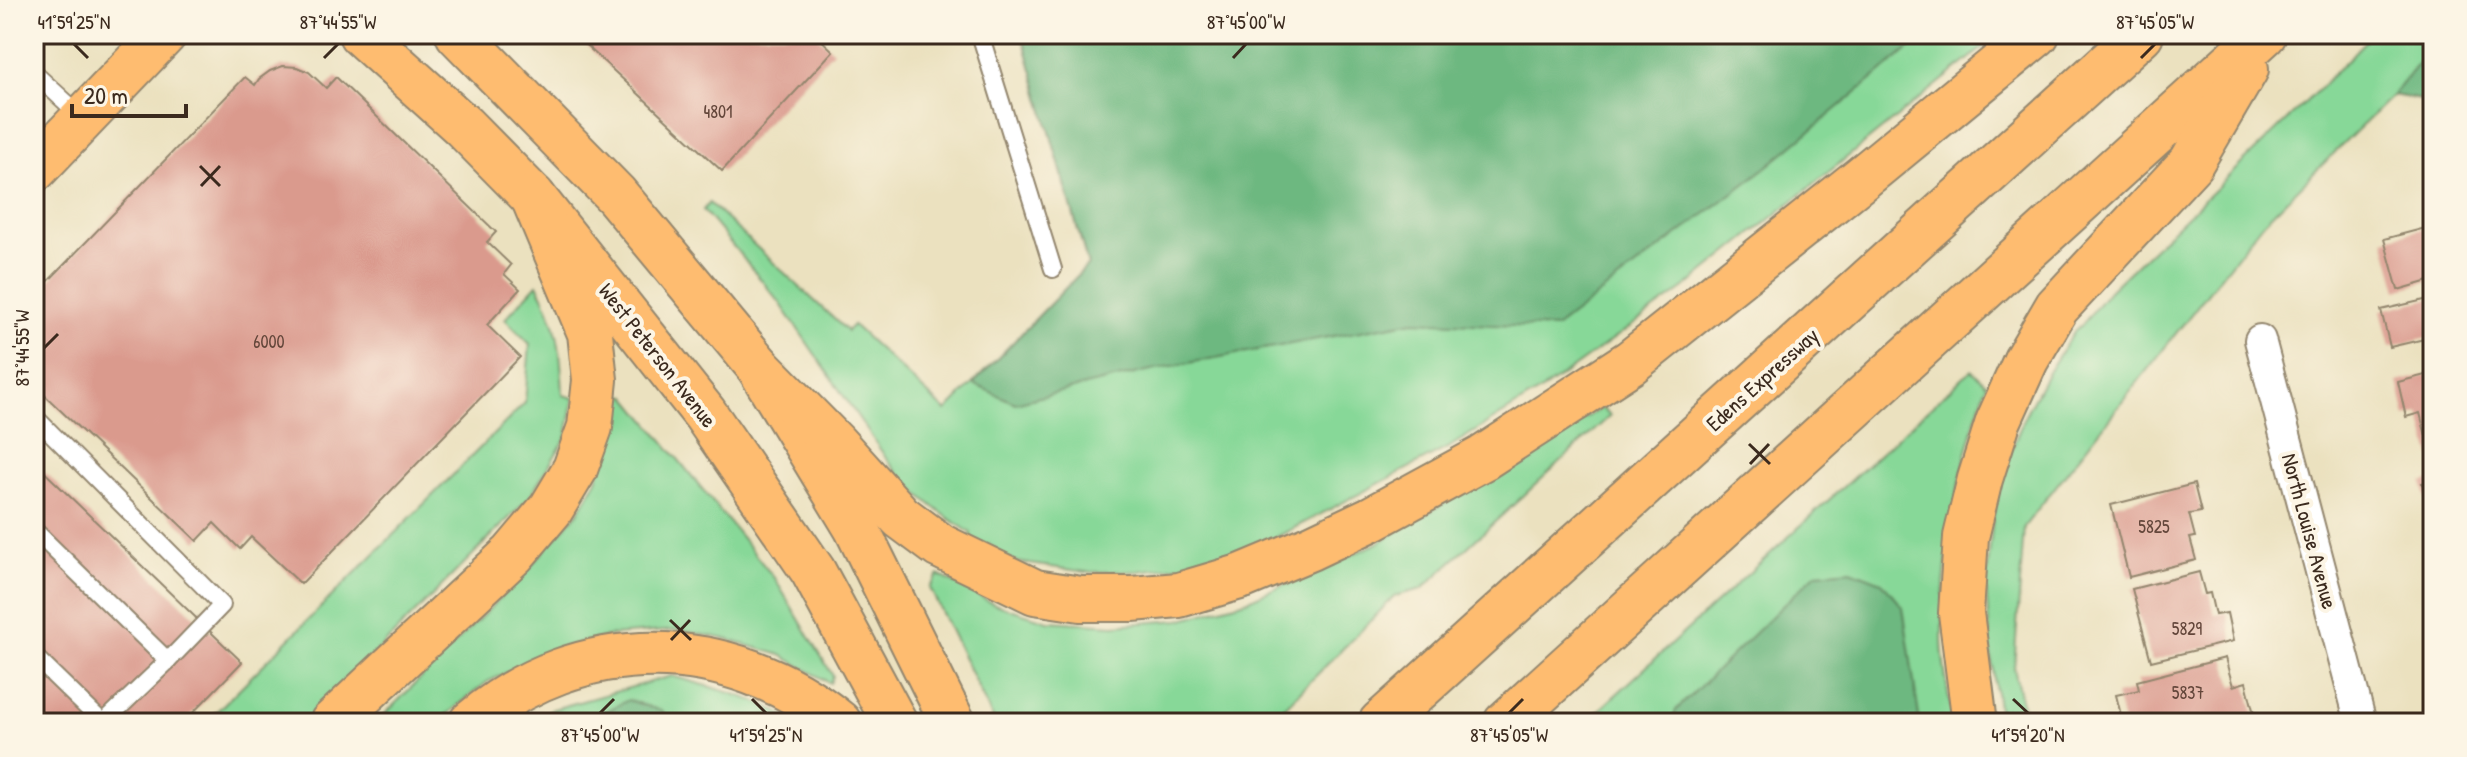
<svg xmlns="http://www.w3.org/2000/svg" width="2467" height="757" viewBox="0 0 2467 757" font-family="'Patrick Hand',sans-serif">
	<rect width="100%" height="100%" fill="#fcf5e5"/>
	<filter id="ink" filterUnits="userSpaceOnUse"><feTurbulence type="fractalNoise" baseFrequency=".0125" numOctaves="2"/><feDisplacementMap in="SourceGraphic" scale="16" xChannelSelector="R" yChannelSelector="G"/><feConvolveMatrix kernelMatrix="1 2 1 2 8 2 1 2 1" color-interpolation-filters="sRGB"/></filter>
	<filter id="wash" filterUnits="userSpaceOnUse"><feTurbulence type="fractalNoise" baseFrequency=".006" numOctaves="4" result="noise"/><feDisplacementMap in="SourceGraphic" scale="32" xChannelSelector="R" yChannelSelector="G"/><feGaussianBlur stdDeviation="1.8" result="paint"/><feColorMatrix in="noise" values="0 0 0 0 0 0 0 0 0 0 0 0 0 0 0 0 0 1.4 0 .05"/><feComposite in="paint" operator="in"/></filter>
	<g filter="url(#wash)">
		<rect width="100%" height="100%" fill="#ebe1bf"/>
		<!-- green -->
		<g fill="#87d898" stroke="#61815b" stroke-width="2">
			<path d="M1022,34H2000L1687,286L1545,388L1451,446L1269,541L1195,564L1138,571L1086,572L1016,562L969,540L971,533C937,512 907,488 884,455L778,300L703,210L709,203L847,331L853,325L946,411L1088,265Z"/>
			<polygon points="2372,34 2433,34 2433,102 2393,95 2261,225 2024,527 2014,668 2026,723 2000,723 1991,655 1986,586 1993,517 2005,465 2027,411 2047,374 2075,330 2082,325 2109,291 2315,93"/>
			<path d="M537,284C559,325 561,349 563,395L574,398L567,436L529,498L306,723H205L525,403L530,344L505,319Z"/>
			<path d="M1971,370L1987,384C1959,467 1942,550 1942,637C1942,666 1949,695 1953,723H1585Z"/>
			<polygon points="615,395 627,396 775,579 833,676 830,683 781,655 726,639 678,630 613,635 554,649 487,682 436,723 376,723 522,576 578,513 597,480 609,442"/>
			<polygon points="1602,408 1610,416 1422,589 1395,596 1269,723 995,723 930,588 939,575 994,604 1048,621 1114,625 1180,620 1246,601 1378,543"/>
			<path d="M672,676C713,688 760,698 796,723H529L550,710Z"/>
		</g>
		<!-- forest -->
		<g fill="#6db880" stroke="#54714f" stroke-width="2">
			<polygon points="1022,34 1927,34 1768,166 1555,328 1414,321 1151,370 1015,403 973,384 1088,265"/>
			<polygon points="2433,46 2433,102 2393,95"/>
			<polygon points="1851,570 1882,582 1903,607 1920,723 1672,723 1676,710 1816,573"/>
			<polygon points="628,700 662,711 671,723 583,723"/>
		</g>
		<g id="blocks">
			<!-- building -->
			<g fill="#da9a8d">
				<polygon points="574,34 815,34 833,51 722,171"/>
				<polygon points="283,66 297,67 309,72 326,88 336,77 496,232 487,242 511,265 504,274 520,289 487,325 520,357 301,584 251,537 240,549 214,523 197,541 34,385 34,296 245,77 255,85 259,79 270,71"/>
				<polygon points="2433,226 2433,280 2398,290 2384,239"/>
				<polygon points="2433,298 2433,337 2390,347 2381,310"/>
				<polygon points="2433,373 2433,459 2432,459 2420,413 2406,417 2398,382"/>
				<polygon points="34,462 242,662 183,723 34,723"/>
				<polygon points="2433,480 2433,520 2432,520 2422,483"/>
				<polygon points="2194,484 2201,512 2189,514 2195,537 2190,538 2196,560 2129,577 2111,505"/>
				<polygon points="2199,572 2205,594 2210,593 2215,615 2227,613 2233,641 2151,661 2132,589"/>
				<polygon points="2225,658 2233,686 2246,682 2256,722 2208,723 2207,721 2198,723 2123,723 2116,695 2139,690 2137,681"/>
			</g>
		</g>
	</g>
	<g filter="url(#ink)">
		<use href="#blocks" fill-opacity="0" stroke="#93866e" stroke-width="2"/>
		<g fill="none" stroke-linecap="round" stroke-linejoin="round">
			<defs>
				<g id="lane">
					<polyline points="980,34 1053,269"/>
					<polyline points="34,73 82,117"/>
					<polyline points="34,416 222,605 168,661 34,530"/>
					<polyline points="34,656 103,723"/>
					<polyline points="103,723 168,661"/>
				</g>
				<polyline id="street" points="2260,340 2361,723"/>
				<g id="primary">
					<polyline points="361,34 463,126 533,197 705,414 813,571 895,723"/>
					<polyline points="458,34 616,195 759,367 856,527 953,723"/>
					<polyline points="34,170 164,34"/>
				</g>
				<g id="highway">
					<polyline points="759,367 835,444 901,517 940,546 1035,592 1081,599 1132,599 1179,595 1243,576 1310,548 1371,519 1483,458 1631,362 1862,178 2037,34"/>
					<polyline points="332,723 513,554 551,509 575,469 590,427 595,380 590,333 533,197"/>
					<path d="M471,723C579,631 730,633 839,723"/>
					<polyline points="1381,723 2141,34"/>
					<polyline points="1506,723 2264,34"/>
					<polyline points="1975,723 1961,613 1966,537 1980,479 1998,422 2026,360 2057,307 2191,163 2246,69"/>
				</g>
			</defs>
			<!-- lane casing -->
			<use href="#lane" stroke="#93866e" stroke-width="20"/>
			<!-- street casing -->
			<use href="#street" stroke="#93866e" stroke-width="34"/>
			<!-- primary casing -->
			<use href="#primary" stroke="#93866e" stroke-width="48"/>
			<!-- highway casing -->
			<use href="#highway" stroke="#93866e" stroke-width="48"/>
			<!-- lane -->
			<use href="#lane" stroke="#fff" stroke-width="16"/>
			<!-- street -->
			<use href="#street" stroke="#fff" stroke-width="30"/>
			<!-- primary -->
			<use href="#primary" stroke="#febc70" stroke-width="44"/>
			<!-- highway -->
			<use href="#highway" stroke="#febc70" stroke-width="44"/>
		</g>
	</g>
	<!-- ticks -->
	<path fill="none" stroke="#3b2a1e" stroke-width="3" d="M74,44L88,58M324,58L338,44M1233,58L1246,44M2141,58L2155,44M200,166L220,186M201,186L220,166M44,348L58,334M1749,444L1770,464M1750,464L1769,444M670,620L691,640M671,640L690,620M752,699L766,713M2013,699L2028,713M600,713L614,699M1509,713L1523,699"/>
	<g text-anchor="middle" dominant-baseline="central" stroke-width="8" stroke-linejoin="round" paint-order="stroke">
		<!-- number labels -->
		<g font-size="18" fill="#63463a">
			<text x="718" y="111">4801</text>
			<text x="269" y="341">6000</text>
			<text x="2154" y="526">5825</text>
			<text x="2187" y="628">5829</text>
			<text x="2188" y="692">5837</text>
		</g>
		<!-- street labels -->
		<g font-size="22" fill="#3b2a1e" stroke="#fcf5e5">
			<text transform="translate(658 355) rotate(52)">West Peterson Avenue</text>
			<text transform="translate(1762 379) rotate(-42)">Edens Expressway</text>
			<text transform="translate(2310 531) rotate(75)">North Louise Avenue</text>
		</g>
	</g>
	<!-- margin -->
	<rect width="2467" height="757" fill="none" stroke="#fcf5e5" stroke-width="88"/>
	<!-- scale -->
	<path d="M72 104v12h114v-12" fill="none" stroke="#3b2a1e" stroke-width="4"/>
	<text x="84" y="104" font-size="24" fill="#3b2a1e" stroke="#fcf5e5" stroke-width="6" paint-order="stroke">20 m</text>
	<rect x="44" y="44" width="2379" height="669" fill="none" stroke="#3b2a1e" stroke-width="3"/>
	<g font-size="20" text-anchor="middle" fill="#3b2a1e">
		<text x="74" y="29">41°59'25"N</text>
		<text x="338" y="29">87°44'55"W</text>
		<text x="1246" y="29">87°45'00"W</text>
		<text x="2155" y="29">87°45'05"W</text>
		<text transform="translate(22 348) rotate(-90)" y="7">87°44'55"W</text>
		<text x="600" y="742">87°45'00"W</text>
		<text x="766" y="742">41°59'25"N</text>
		<text x="1509" y="742">87°45'05"W</text>
		<text x="2028" y="742">41°59'20"N</text>
	</g>
</svg>
